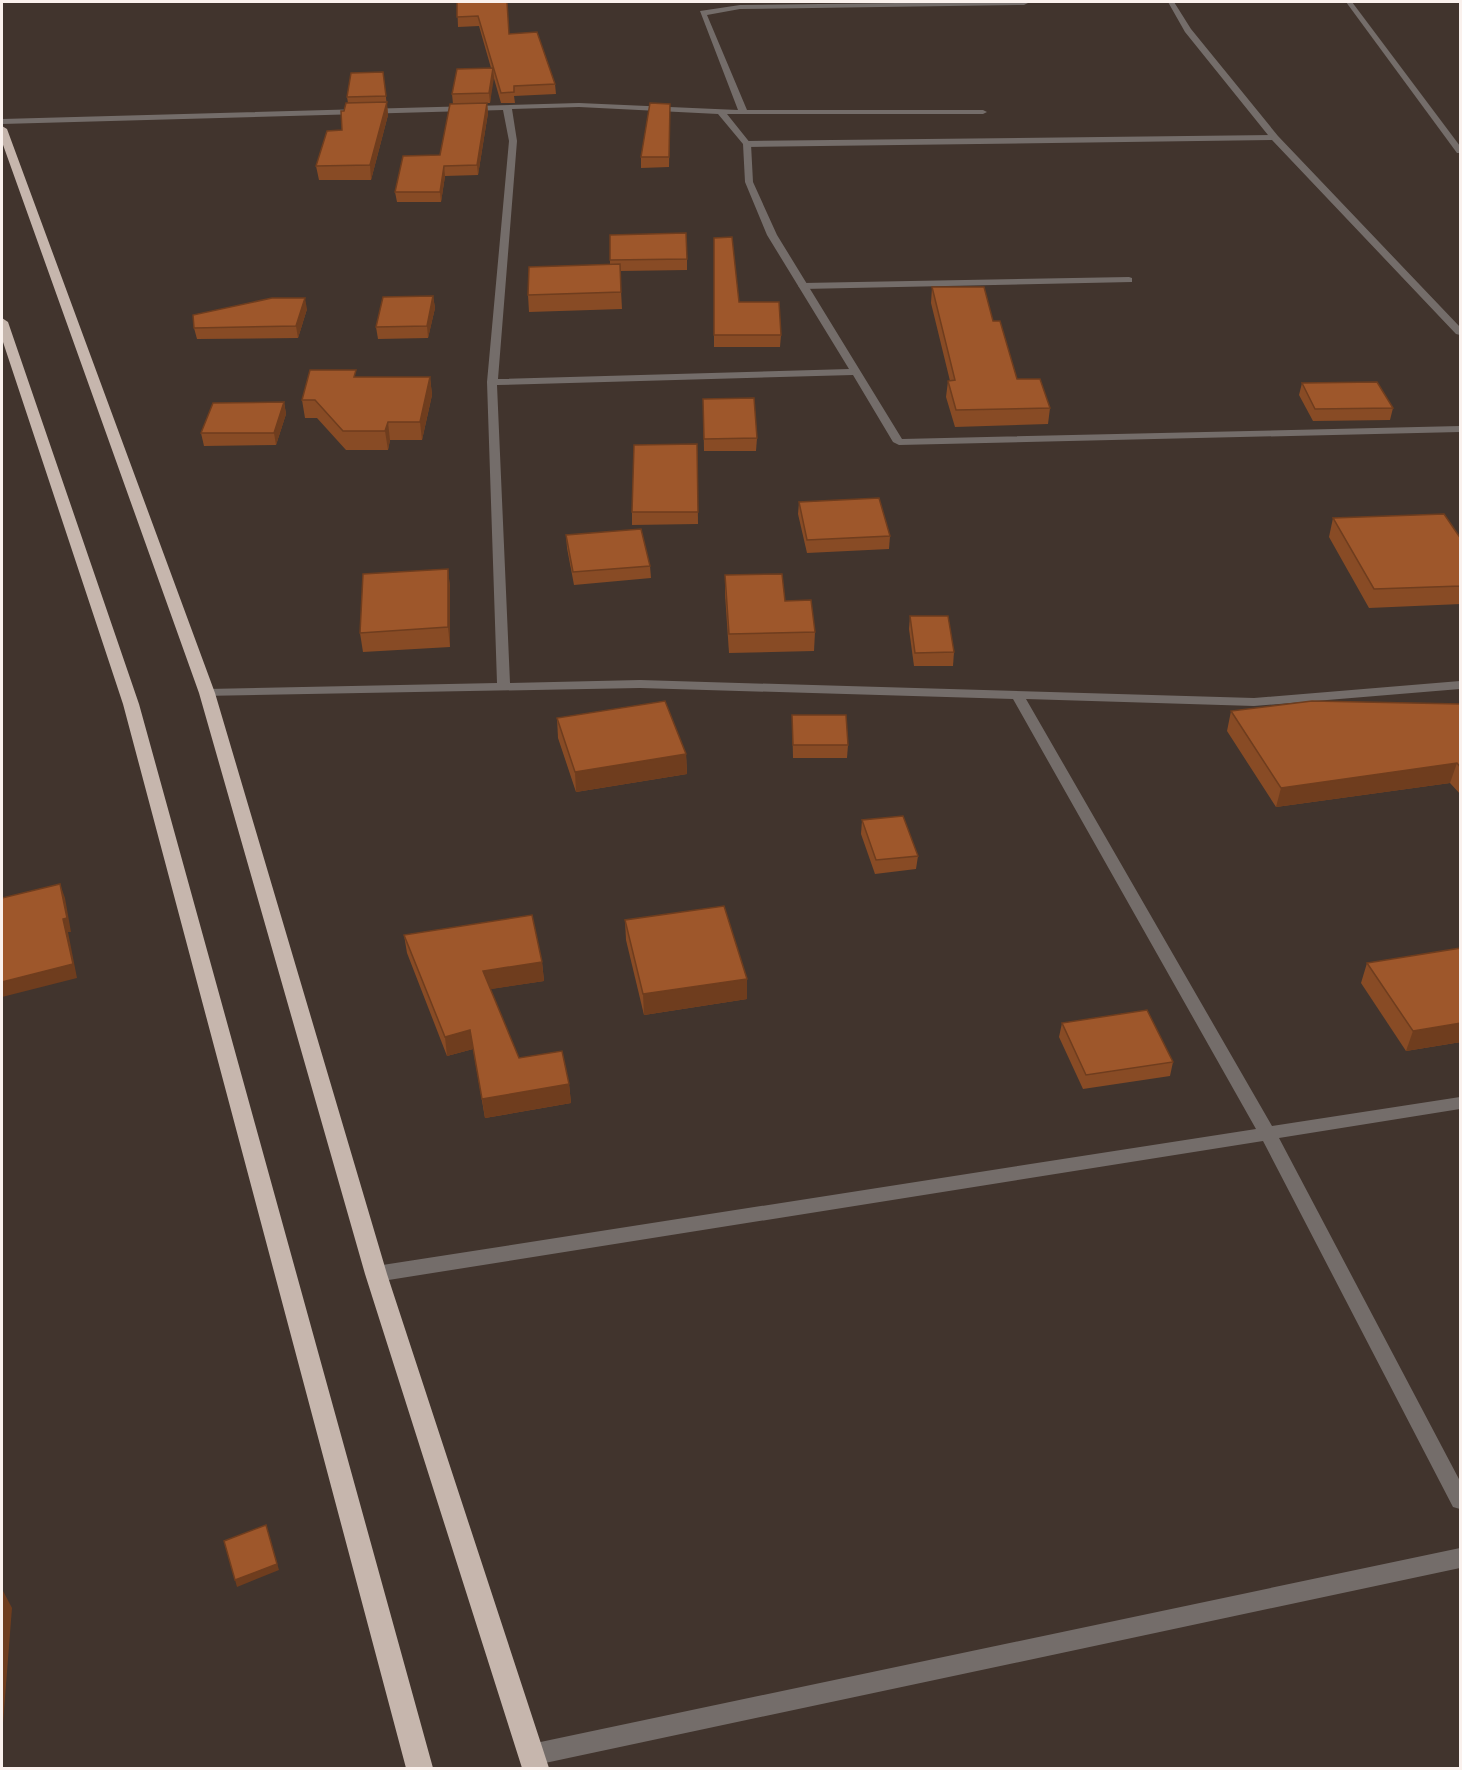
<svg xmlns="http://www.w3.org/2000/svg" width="1462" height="1770" viewBox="0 0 1462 1770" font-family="Karla,sans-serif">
	<rect width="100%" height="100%" fill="#41342d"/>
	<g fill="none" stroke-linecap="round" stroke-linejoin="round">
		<!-- lane -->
		<g fill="#746d6a" fill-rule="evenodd">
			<polygon points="1275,135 1279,138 1278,140 747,147 743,144 747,141"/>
			<polygon points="1129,277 1132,278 1132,282 803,289 798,286 803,283"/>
		</g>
		<!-- street -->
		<g fill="#746d6a" fill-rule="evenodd">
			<path d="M974,2L1028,3L1024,5L740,9L707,15L747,110H983L987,112L983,114H727L751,144L753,182L777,235L902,439L1460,426V432L899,445L893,442L853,375L497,385L510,683L640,680L1254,698L1460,681V689L1254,706L1026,699L1272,1126L1460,1097V1109L1279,1138L1460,1481V1509L1453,1507L1263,1141L376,1282L370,1279L367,1274L370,1269L376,1266L1256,1129L1013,699L640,688L202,696L200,693L207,689L497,683L487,382L509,141L503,110L2,124V119L579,103L738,110L700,11L740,5ZM579,107L718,114L743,144L745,182L767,235L849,369L498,379L517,141L512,109Z"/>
			<polygon points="1168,2 1174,2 1191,29 1278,136 1460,327 1460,335 1456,334 1272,140 1185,32"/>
			<polygon points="1346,2 1352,2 1460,146 1460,153 1457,153"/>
			<polygon points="1460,1548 1460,1568 531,1766 523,1763 520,1755 523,1747 531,1744"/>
		</g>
		<!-- highway -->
		<g fill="#c6b6ad" fill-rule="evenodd">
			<polygon points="2,126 7,129 215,693 387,1274 549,1768 522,1768 365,1274 199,693 2,142"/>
			<polygon points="2,318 8,322 139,704 433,1768 406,1768 123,704 2,339"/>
		</g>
	</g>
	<!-- wall -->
	<g fill="#884b25">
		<polygon points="457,2 509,34 555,84 556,94 514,96 515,103 501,103 493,75 490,103 487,103 488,113 478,175 445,176 441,202 397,202 395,192 440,155 453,104 452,94 491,68 479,26 458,27"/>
		<polygon points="383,72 388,115 371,180 319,180 316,166 342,130 344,111 348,103 347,97"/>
		<polygon points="670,114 669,167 641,168 641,157"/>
		<polygon points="610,235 687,259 687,270 620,271 622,309 529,312 528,295 610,265"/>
		<polygon points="714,238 739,302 781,335 780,347 714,347"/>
		<polygon points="932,287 993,321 1017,379 1050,408 1048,424 955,427 946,397 948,381 950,381 931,303"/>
		<polygon points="433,296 435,308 428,338 378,339 376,327"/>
		<polygon points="307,309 298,338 197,339 194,328"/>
		<polygon points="357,377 430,377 432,395 422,440 390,440 388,450 346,450 317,418 305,418 302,400"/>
		<polygon points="1302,383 1393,408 1390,420 1313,421 1299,395"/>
		<polygon points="703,399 757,438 756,451 704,451"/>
		<polygon points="284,402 286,414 276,445 204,446 201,433"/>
		<polygon points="697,444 698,524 632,525 632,512"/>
		<polygon points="799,502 890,536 889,549 807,553 798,514"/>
		<polygon points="1333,518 1461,539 1461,604 1369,608 1329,537"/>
		<polygon points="566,535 650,566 651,578 574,585 567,548"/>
		<polygon points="448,569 450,588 450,647 363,652 360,633"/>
		<polygon points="725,575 785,601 815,632 814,651 729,653 725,594"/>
		<polygon points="910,616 954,652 953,666 914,666 909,629"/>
		<polygon points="1461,704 1461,795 1450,783 1276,807 1227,731 1231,711"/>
		<polygon points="792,715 848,745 847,758 793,758"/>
		<polygon points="557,718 686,754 687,774 576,792 558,738"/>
		<polygon points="862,820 918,856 916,869 875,874 861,834"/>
		<polygon points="625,920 747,979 747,999 644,1015 626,940"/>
		<polygon points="404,935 542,962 544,981 490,989 519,1058 569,1084 571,1103 485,1118 473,1049 447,1056 407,953"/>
		<polygon points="1461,948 1461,1042 1406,1051 1361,983 1367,963"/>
		<polygon points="1062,1023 1173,1062 1170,1076 1083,1089 1059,1037"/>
	</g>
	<!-- shaded-wall -->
	<g fill="#6f3d1e">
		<polygon points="493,68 494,78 490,103 489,93"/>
		<polygon points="387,102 388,115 371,180 370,165"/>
		<polygon points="487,103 488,113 478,175 477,165"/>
		<polygon points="444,166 445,176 441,202 440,192"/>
		<polygon points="433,296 435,308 428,338 427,326"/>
		<polygon points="305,298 307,309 298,338 296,326"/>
		<polygon points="430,377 432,395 422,440 420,422"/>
		<polygon points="284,402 286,414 276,445 274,433"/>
		<polygon points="388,422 390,440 388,450 385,431"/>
		<polygon points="448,569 450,588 450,647 448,627"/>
		<polygon points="686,754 687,774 576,792 575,772"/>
		<polygon points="1457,763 1450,783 1276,807 1281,788"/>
		<polygon points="60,884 65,898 71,932 68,932 77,978 2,997 2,982"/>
		<polygon points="542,962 544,981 485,990 483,971"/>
		<polygon points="747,979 747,999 644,1015 643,994"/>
		<polygon points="1461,1023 1461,1042 1406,1051 1413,1031"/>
		<polygon points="470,1030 473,1049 447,1056 445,1037"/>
		<polygon points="569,1084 571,1103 485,1118 482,1099"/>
		<polygon points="266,1525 279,1570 237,1587 235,1580"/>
		<polygon points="2,1589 12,1608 3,1723 2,1723"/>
	</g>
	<!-- building -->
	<g fill="#9e572b" stroke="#6f3d1e" stroke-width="1.5">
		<polygon points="457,2 507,2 509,34 537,32 555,84 514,86 514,92 501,93 478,16 457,17"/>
		<polygon points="493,68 489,93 452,94 457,69"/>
		<polygon points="383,72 386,96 347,97 351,73"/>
		<polygon points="387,102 370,165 316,166 327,131 342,130 341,111 344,111 346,103"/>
		<polygon points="487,103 477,165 444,166 440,192 395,192 403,156 440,155 450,104"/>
		<polygon points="650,103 670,104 669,157 641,157"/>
		<polygon points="686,233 687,259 610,260 610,235"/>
		<polygon points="732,237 739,302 779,302 781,335 714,335 714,238"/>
		<polygon points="620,264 621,292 528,295 529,267"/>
		<polygon points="932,287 984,287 993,321 1000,321 1017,379 1040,379 1050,408 956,410 948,381 955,380"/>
		<polygon points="433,296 427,326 376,327 383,297"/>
		<polygon points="272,298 305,298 296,326 194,328 193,315"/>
		<polygon points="310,370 356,370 354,377 430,377 420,422 388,422 385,431 343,431 315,400 302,400"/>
		<polygon points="1377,382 1393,408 1315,409 1302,383"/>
		<polygon points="754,398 757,438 704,439 703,399"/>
		<polygon points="284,402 274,433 201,433 213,403"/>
		<polygon points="697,444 698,512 632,512 634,445"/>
		<polygon points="879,498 890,536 807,540 799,502"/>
		<polygon points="1444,514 1461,539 1461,586 1374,589 1333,518"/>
		<polygon points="641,529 650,566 573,572 566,535"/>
		<polygon points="448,569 448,627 360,633 363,574"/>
		<polygon points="782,574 785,601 811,600 815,632 729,634 725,575"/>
		<polygon points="910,616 948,616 954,652 915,653"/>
		<polygon points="665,701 686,754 575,772 557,718"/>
		<polygon points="1312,701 1461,704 1461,768 1457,763 1281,788 1231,711"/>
		<polygon points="792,715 846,715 848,745 793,745"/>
		<polygon points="903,816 918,856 876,860 862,820"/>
		<polygon points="60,884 67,918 63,919 73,964 2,982 2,898"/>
		<polygon points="724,906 747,979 643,994 625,920"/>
		<polygon points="532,915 542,962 483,971 519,1058 562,1051 569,1084 482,1099 470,1030 445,1037 404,935"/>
		<polygon points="1461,948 1461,1023 1413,1031 1367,963"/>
		<polygon points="1147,1010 1173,1062 1086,1075 1062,1023"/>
		<polygon points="266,1525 277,1564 235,1580 224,1541"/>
	</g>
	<!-- border -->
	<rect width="1462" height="1770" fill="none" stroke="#faf1ed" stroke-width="6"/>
</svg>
